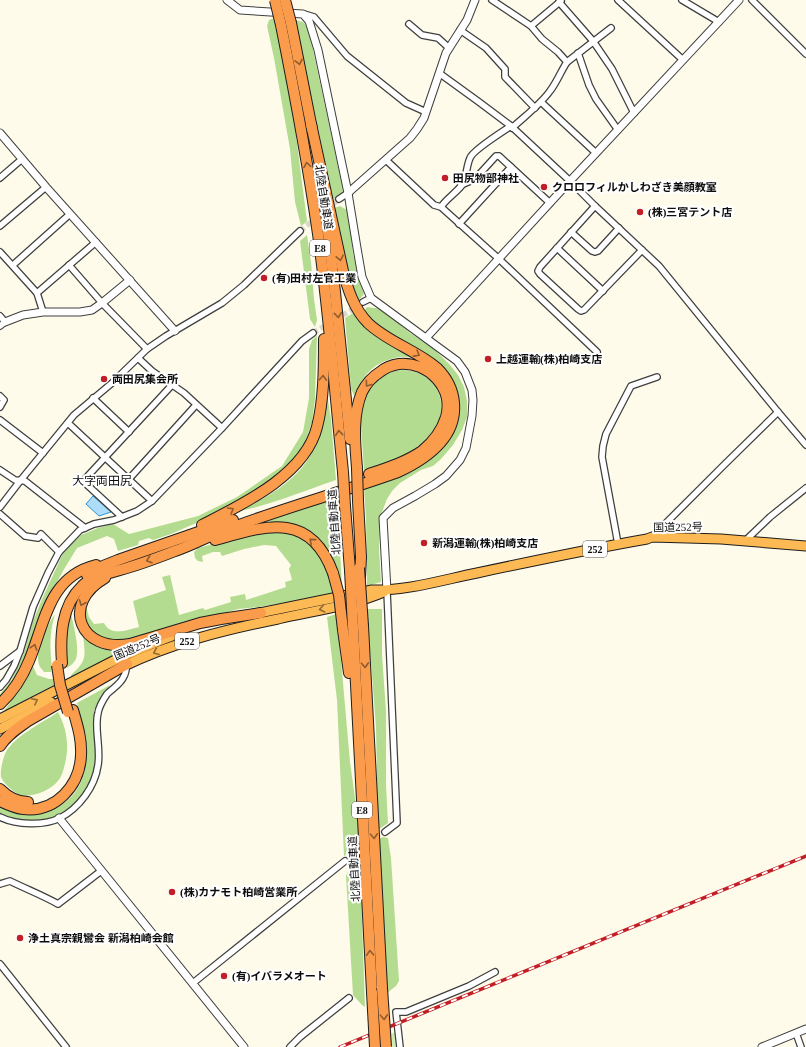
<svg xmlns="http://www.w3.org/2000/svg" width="806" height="1047" viewBox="0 0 806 1047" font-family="'Times New Roman','Noto Sans JP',serif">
	<rect width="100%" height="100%" fill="#fffbea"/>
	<!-- green -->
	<polygon fill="#d0ebb3" points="397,1032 398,1047 390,1047 389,1034"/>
	<!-- forest -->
	<g fill="#b3dc91">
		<polygon points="274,18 285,70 295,128 307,221 305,223 301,226 295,202 290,149 274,58 267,26 269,20"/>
		<polygon points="295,20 303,22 307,26 312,45 343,190 342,194 333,199"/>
		<polygon points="340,206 347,210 350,223 353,254 364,294 358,301 348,275 334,208"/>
		<polygon points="307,235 311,262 314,299 317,320 315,327 310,319 300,241"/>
		<polygon points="367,307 382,309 410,333 434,349 450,365 458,375 464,387 467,401 467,417 462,430 453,445 441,459 433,466 421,470 400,483 392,491 387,499 380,517 379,549 381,582 367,586 366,518 364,488 406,472 457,399 400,341 371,321 364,311"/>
		<path d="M353,313L365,327L378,338L416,358C411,358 405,356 400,357C375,361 362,374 355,397L351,389L345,318Z"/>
		<polygon points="317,336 315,399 312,422 307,437 301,450 282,471 243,498 203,520 171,534 153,540 149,538 139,541 138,545 118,551 114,539 107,536 77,548 63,571 47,601 22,671 0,700 0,694 11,681 24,653 33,621 43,597 64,551 81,535 98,528 113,524 129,534 198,516 237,497 282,466 303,432 309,398 309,349 312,340"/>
		<path d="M404,370C422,372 434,378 440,397C441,401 442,408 441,412C439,426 428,439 417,447C402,459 382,464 364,470L361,426V409L365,397L372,386L382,376L393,371Z"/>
		<path d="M326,388L331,419L336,480C304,491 273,504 240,511C273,494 304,477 318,440C324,424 324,405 326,388Z"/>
		<polygon points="337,496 342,587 338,574 312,535 305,529 296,525 288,523 273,524 270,521 270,518"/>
		<path d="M272,530C277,530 282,531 287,532C316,539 330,570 333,596L290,602L259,607L238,609L123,643L99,638L87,627L84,611L86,606L89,617L94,624L104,623C111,637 127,630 139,627L133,601L166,590L162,577L170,575L179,615L203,608L205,610L231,602L230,597L245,594L246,600L286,587L285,582L292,580L289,569L291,565L276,546L264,545L244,549L222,556L220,552H213L202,556L203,562L198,561L195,558L194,552L198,548L250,534Z"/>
		<polygon points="367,609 382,609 382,655 386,711 386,785 388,823 378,830 376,728"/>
		<path d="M71,613C73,625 80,647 76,659C74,663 71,665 67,668L65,657V633Z"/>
		<path d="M55,614C49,635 50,647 52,668L51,672H44C43,670 41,669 40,667C33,652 47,626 55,614Z"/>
		<polygon points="336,614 341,660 350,762 355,798 360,846 344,856 337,700 327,617"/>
		<path d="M83,634C105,651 109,651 136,648L71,677V675C88,660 85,656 83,634Z"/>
		<polygon points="32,664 37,675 49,679 53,679 54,685 27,699 5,712 4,711 21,688"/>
		<path d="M110,685L94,710L95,735L97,747L95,763L92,777L86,791L78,803L54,819L28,820L15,819L0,814V807C35,823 76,810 85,770C86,766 85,762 85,758C85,739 81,721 77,703Z"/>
		<path d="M58,712C66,727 69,743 66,759C64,767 63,776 57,782C51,790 31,798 21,795C14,793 4,784 1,777C0,771 3,756 7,750C19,733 41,724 58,712Z"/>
		<polygon points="383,837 388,838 391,858 399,981 396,986 387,993 379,839"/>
		<polygon points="360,864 365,1007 362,1005 353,995 346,876 350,867"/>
	</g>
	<!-- water -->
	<polygon fill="#adddf9" stroke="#3093d3" points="93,496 111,512 99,516 86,504"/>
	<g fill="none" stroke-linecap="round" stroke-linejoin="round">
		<!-- minor-tunnel -->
		<g stroke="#dbd7c9" stroke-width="5.5" stroke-dasharray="5.5 3" stroke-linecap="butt">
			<polyline points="300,231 339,199"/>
			<polyline points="313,333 358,306"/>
			<polyline points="345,861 365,846"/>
		</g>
		<defs>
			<g id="minor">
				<path d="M492,0L531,26L542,39L558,52L567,62C561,71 557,82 550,91C540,105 525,116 512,128"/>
				<polyline points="618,0 683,60"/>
				<polyline points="682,0 719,22"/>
				<polyline points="752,0 806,54"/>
				<polyline points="559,2 593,41 612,69 634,113"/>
				<polyline points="304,14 314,17 347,56 406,103 426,112"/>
				<polyline points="409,24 422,35 438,38 449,48"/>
				<polyline points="531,26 561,1"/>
				<polyline points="460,30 486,48 505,69 505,77 535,108"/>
				<polyline points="578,53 589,85 596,99 618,130"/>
				<polyline points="567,62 611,28"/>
				<polyline points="439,73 479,102 511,126 570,181 595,206 659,266 778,412 806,445"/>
				<polyline points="541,102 596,153"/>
				<path d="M386,160L434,205L441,207C446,199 456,193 462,185C467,177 466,167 470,158C473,150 502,132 511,126"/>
				<polyline points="0,178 22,159"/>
				<polyline points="461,185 475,179 496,156 499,156 550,203"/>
				<polyline points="339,199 348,193"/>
				<polyline points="595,206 540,267 538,271 540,274 578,309 581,311 584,310 642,250"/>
				<polyline points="441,207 499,259 597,352"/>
				<polyline points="459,224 511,167"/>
				<polyline points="0,226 46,187"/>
				<polyline points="571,232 592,251 595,252 598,251 619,228"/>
				<polyline points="557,248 603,291"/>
				<polyline points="0,252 37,293 43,312"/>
				<polyline points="13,265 70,214"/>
				<polyline points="69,265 102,303 147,349"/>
				<polyline points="37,293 96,242"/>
				<polyline points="363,302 371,298"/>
				<polyline points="0,316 5,322 0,326"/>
				<polyline points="138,358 152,371 184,393 222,428"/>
				<polyline points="0,396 4,400 0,407"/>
				<polyline points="93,398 129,432"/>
				<polyline points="0,420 43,453"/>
				<polyline points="68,423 152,501"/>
				<polyline points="0,470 15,480 25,481 85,528"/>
				<polyline points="129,479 196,405"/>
				<polyline points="0,507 20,481 74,415 112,383 147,349 166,336 222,303 244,285 300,231"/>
				<polyline points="0,514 25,536 38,538 41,534 59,552"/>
				<polyline points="122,517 84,482 85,479 172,385"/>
				<polyline points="652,537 725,464 778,412"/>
				<polyline points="745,541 770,517 806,488"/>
				<polyline points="618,544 602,457 603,446 606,434 631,386 657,377"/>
				<polyline points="0,666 20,651"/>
				<polyline points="0,687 6,680 14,666 20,651 33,607 48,573 59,552 80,530 94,524 114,520 137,511 152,501 222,428 302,341 313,333"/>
				<path d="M0,817C16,825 44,826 60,818C79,808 95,787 98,765C101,748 94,728 98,713C99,706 103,700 107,694C113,688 121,684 124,676C126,673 126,668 127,664"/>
				<polyline points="385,832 397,823 387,591"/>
				<path d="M0,884L10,881C26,889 42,895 58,904L101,871"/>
				<polyline points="0,964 66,1047"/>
				<polyline points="193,983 345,861"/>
				<polyline points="796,1033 801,1047"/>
				<polyline points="290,1047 300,1037 349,998"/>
				<polyline points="400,1047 396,1012 406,1012 469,986 495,972"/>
			</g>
			<g id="tertiary">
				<polyline points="227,0 240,10 303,14 309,21 318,50 348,193 357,248 362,277 371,298 457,361 465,372 472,390 473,400 472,416 466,448 460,460 446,476 435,484 415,496 393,508 383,518 387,591"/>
				<polyline points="0,133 46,187 175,331"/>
				<polyline points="348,193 410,138 417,129 424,118 446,53 467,20 475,0"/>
				<polyline points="5,322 23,315 43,312 80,312 92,310 102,303 130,280"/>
				<polyline points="426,338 570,181 739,0"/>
				<polyline points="59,818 244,1047"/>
				<polyline points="762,1047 806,1029"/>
			</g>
			<g id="trunk">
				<path d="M254,614L372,590C407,591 442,580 477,573C533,561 590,549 647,539L652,537L721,539L806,546"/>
				<path d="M122,667C171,643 224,630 278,619C312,611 352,606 384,592"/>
				<polyline points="0,719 121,657 159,641 172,636"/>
				<polyline points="0,729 51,702"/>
			</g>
			<g id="motorway">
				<polyline points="291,23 312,129"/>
				<path d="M281,25C295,95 308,164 318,234C329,313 335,393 343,472"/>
				<polyline points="327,224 335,292 350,439"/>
				<path d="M357,468C355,443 352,416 362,392C366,384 372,377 380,372C386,367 392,365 399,364C428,361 454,388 446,417C442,430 433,442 422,451C406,462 387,468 369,474"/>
				<polyline points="358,501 361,557 360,577"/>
				<polyline points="345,506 350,570"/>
				<path d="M202,525C243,504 305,475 317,427C324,400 324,367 324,339"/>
				<path d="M215,540C265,526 310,510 333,573"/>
				<polyline points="87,575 103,566 118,560 233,520"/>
				<path d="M105,578C60,604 80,653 130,644L200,623L221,619L261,613"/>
				<polyline points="363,626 382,988"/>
				<polyline points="353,627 372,992"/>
				<polyline points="343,630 349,673"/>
				<path d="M62,663C60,637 61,606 82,586C92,576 107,574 120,570C139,565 157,558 175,551C193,545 210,535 228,529C284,508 342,492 398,472C426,459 457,438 454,403C453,390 446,377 437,368C416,350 388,342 368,323C354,309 348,290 343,271L311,124"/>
				<path d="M0,704C13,692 22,678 29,661C45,623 48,577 96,565"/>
				<path d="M0,746C7,735 18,728 28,721L127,664"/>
				<path d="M0,789C8,797 17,802 28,802"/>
				<path d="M0,801C8,805 15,808 23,809C56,813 80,785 81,755C82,739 77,724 73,710"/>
			</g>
		</defs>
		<!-- minor casing -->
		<use href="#minor" stroke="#3f3f3f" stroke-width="8"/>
		<!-- tertiary casing -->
		<use href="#tertiary" stroke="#3f3f3f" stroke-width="9"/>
		<!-- trunk casing -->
		<use href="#trunk" stroke="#1d1d1d" stroke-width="11"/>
		<!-- motorway casing -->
		<use href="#motorway" stroke="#1d1d1d" stroke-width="12"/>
		<!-- minor -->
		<use href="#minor" stroke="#fff" stroke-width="5.5"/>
		<!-- tertiary -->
		<use href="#tertiary" stroke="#fff" stroke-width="7"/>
		<!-- trunk -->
		<use href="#trunk" stroke="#fdb953" stroke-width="9"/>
		<!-- motorway -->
		<use href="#motorway" stroke="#fb9c4c" stroke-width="10"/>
		<defs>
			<polyline id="rail" points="340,1047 806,856"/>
		</defs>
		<!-- rail casing -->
		<use href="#rail" stroke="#c21e26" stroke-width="3.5"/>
		<!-- rail -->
		<use href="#rail" stroke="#fff" stroke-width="2" stroke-dasharray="6" stroke-linecap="butt"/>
		<defs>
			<g id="motorway-bridge">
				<polyline points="275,0 281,25"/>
				<polyline points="285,0 291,23"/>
				<polyline points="357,468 358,501"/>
				<polyline points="343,472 345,506"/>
				<polyline points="359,568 363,626"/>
				<polyline points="350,570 353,627"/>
				<polyline points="333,573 339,595 343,630"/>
				<polyline points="57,665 60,685 68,712"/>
				<polyline points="382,988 386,1047"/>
				<polyline points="372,992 375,1047"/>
			</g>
		</defs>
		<!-- motorway-bridge casing -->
		<use href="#motorway-bridge" stroke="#1d1d1d" stroke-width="12" stroke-linecap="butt"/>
		<!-- motorway-bridge -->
		<use href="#motorway-bridge" stroke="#fb9c4c" stroke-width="10"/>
	</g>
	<!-- one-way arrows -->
	<defs><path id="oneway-chevron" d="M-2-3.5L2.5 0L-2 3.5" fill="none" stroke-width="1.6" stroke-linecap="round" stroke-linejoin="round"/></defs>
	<g stroke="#8f5b2f">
		<use href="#oneway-chevron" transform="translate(299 62) rotate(78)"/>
		<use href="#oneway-chevron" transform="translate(307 165) rotate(-99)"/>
		<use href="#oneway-chevron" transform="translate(340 258) rotate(78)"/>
		<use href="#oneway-chevron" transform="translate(338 315) rotate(84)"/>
		<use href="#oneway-chevron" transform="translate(417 354) rotate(29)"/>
		<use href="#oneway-chevron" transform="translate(323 378) rotate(-87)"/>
		<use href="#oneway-chevron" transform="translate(368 384) rotate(126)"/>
		<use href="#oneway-chevron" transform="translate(339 433) rotate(-96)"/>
		<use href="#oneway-chevron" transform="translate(231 510) rotate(-30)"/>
		<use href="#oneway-chevron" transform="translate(312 541) rotate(-139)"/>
		<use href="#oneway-chevron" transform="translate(149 560) rotate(161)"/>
		<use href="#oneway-chevron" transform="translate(82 603) rotate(112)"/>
		<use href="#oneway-chevron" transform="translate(34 647) rotate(-72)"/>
		<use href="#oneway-chevron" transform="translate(365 665) rotate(87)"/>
		<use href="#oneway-chevron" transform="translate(374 836) rotate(87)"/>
		<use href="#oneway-chevron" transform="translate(370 953) rotate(-93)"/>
		<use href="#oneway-chevron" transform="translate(384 1017) rotate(87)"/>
	</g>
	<g stroke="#916b33">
		<use href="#oneway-chevron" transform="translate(322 609) rotate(168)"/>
		<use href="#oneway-chevron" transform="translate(156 652) rotate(158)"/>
		<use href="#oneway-chevron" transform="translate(35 701) rotate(-27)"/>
	</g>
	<!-- markers -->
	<g fill="#c21e26" stroke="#fff" stroke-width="1.5">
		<circle cx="445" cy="178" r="4"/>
		<circle cx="544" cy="187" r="4"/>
		<circle cx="640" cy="212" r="4"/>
		<circle cx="264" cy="278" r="4"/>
		<circle cx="488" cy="359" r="4"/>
		<circle cx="104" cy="379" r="4"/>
		<circle cx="424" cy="543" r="4"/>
		<circle cx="172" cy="892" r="4"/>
		<circle cx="20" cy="938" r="4"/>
		<circle cx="224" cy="976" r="4"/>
	</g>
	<g text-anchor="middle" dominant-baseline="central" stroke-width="4" stroke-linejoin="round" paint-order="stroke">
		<!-- shield labels -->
		<g fill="#fff" stroke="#555" stroke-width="1">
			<rect x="310" y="240" width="20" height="16" rx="3"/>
			<rect x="583" y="541" width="24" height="16" rx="3"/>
			<rect x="175" y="633" width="24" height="16" rx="3"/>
			<rect x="352" y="802" width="20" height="16" rx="3"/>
		</g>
		<g font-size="10" font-weight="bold" fill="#0c0c0c">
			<text x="320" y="248">E8</text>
			<text x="595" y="549">252</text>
			<text x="187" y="641">252</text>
			<text x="362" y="810">E8</text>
		</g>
		<!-- poi labels -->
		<g font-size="11" font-weight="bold" fill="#0c0c0c" stroke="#fff" text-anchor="start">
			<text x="453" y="178">田尻物部神社</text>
			<text x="552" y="187">クロロフィルかしわざき美顔教室</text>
			<text x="648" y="212">(株)三宮テント店</text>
			<text x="272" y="278">(有)田村左官工業</text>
			<text x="496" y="359">上越運輸(株)柏崎支店</text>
			<text x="112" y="379">両田尻集会所</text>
			<text x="432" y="543">新潟運輸(株)柏崎支店</text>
			<text x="180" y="892">(株)カナモト柏崎営業所</text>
			<text x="28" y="938">浄土真宗親鸞会 新潟柏崎会館</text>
			<text x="232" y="976">(有)イバラメオート</text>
		</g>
		<!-- street labels -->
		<g font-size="11" fill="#0c0c0c" stroke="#fff">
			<text transform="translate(324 197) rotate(81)">北陸自動車道</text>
			<text transform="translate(334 522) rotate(-94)">北陸自動車道</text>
			<text transform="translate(678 527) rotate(-1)">国道252号</text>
			<text transform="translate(137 647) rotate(-23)">国道252号</text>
			<text transform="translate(354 869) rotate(-93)">北陸自動車道</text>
		</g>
		<!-- neighbourhood labels -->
		<g font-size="12" fill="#0c0c0c" stroke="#fff">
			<text x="102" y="481">大字両田尻</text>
		</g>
	</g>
</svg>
